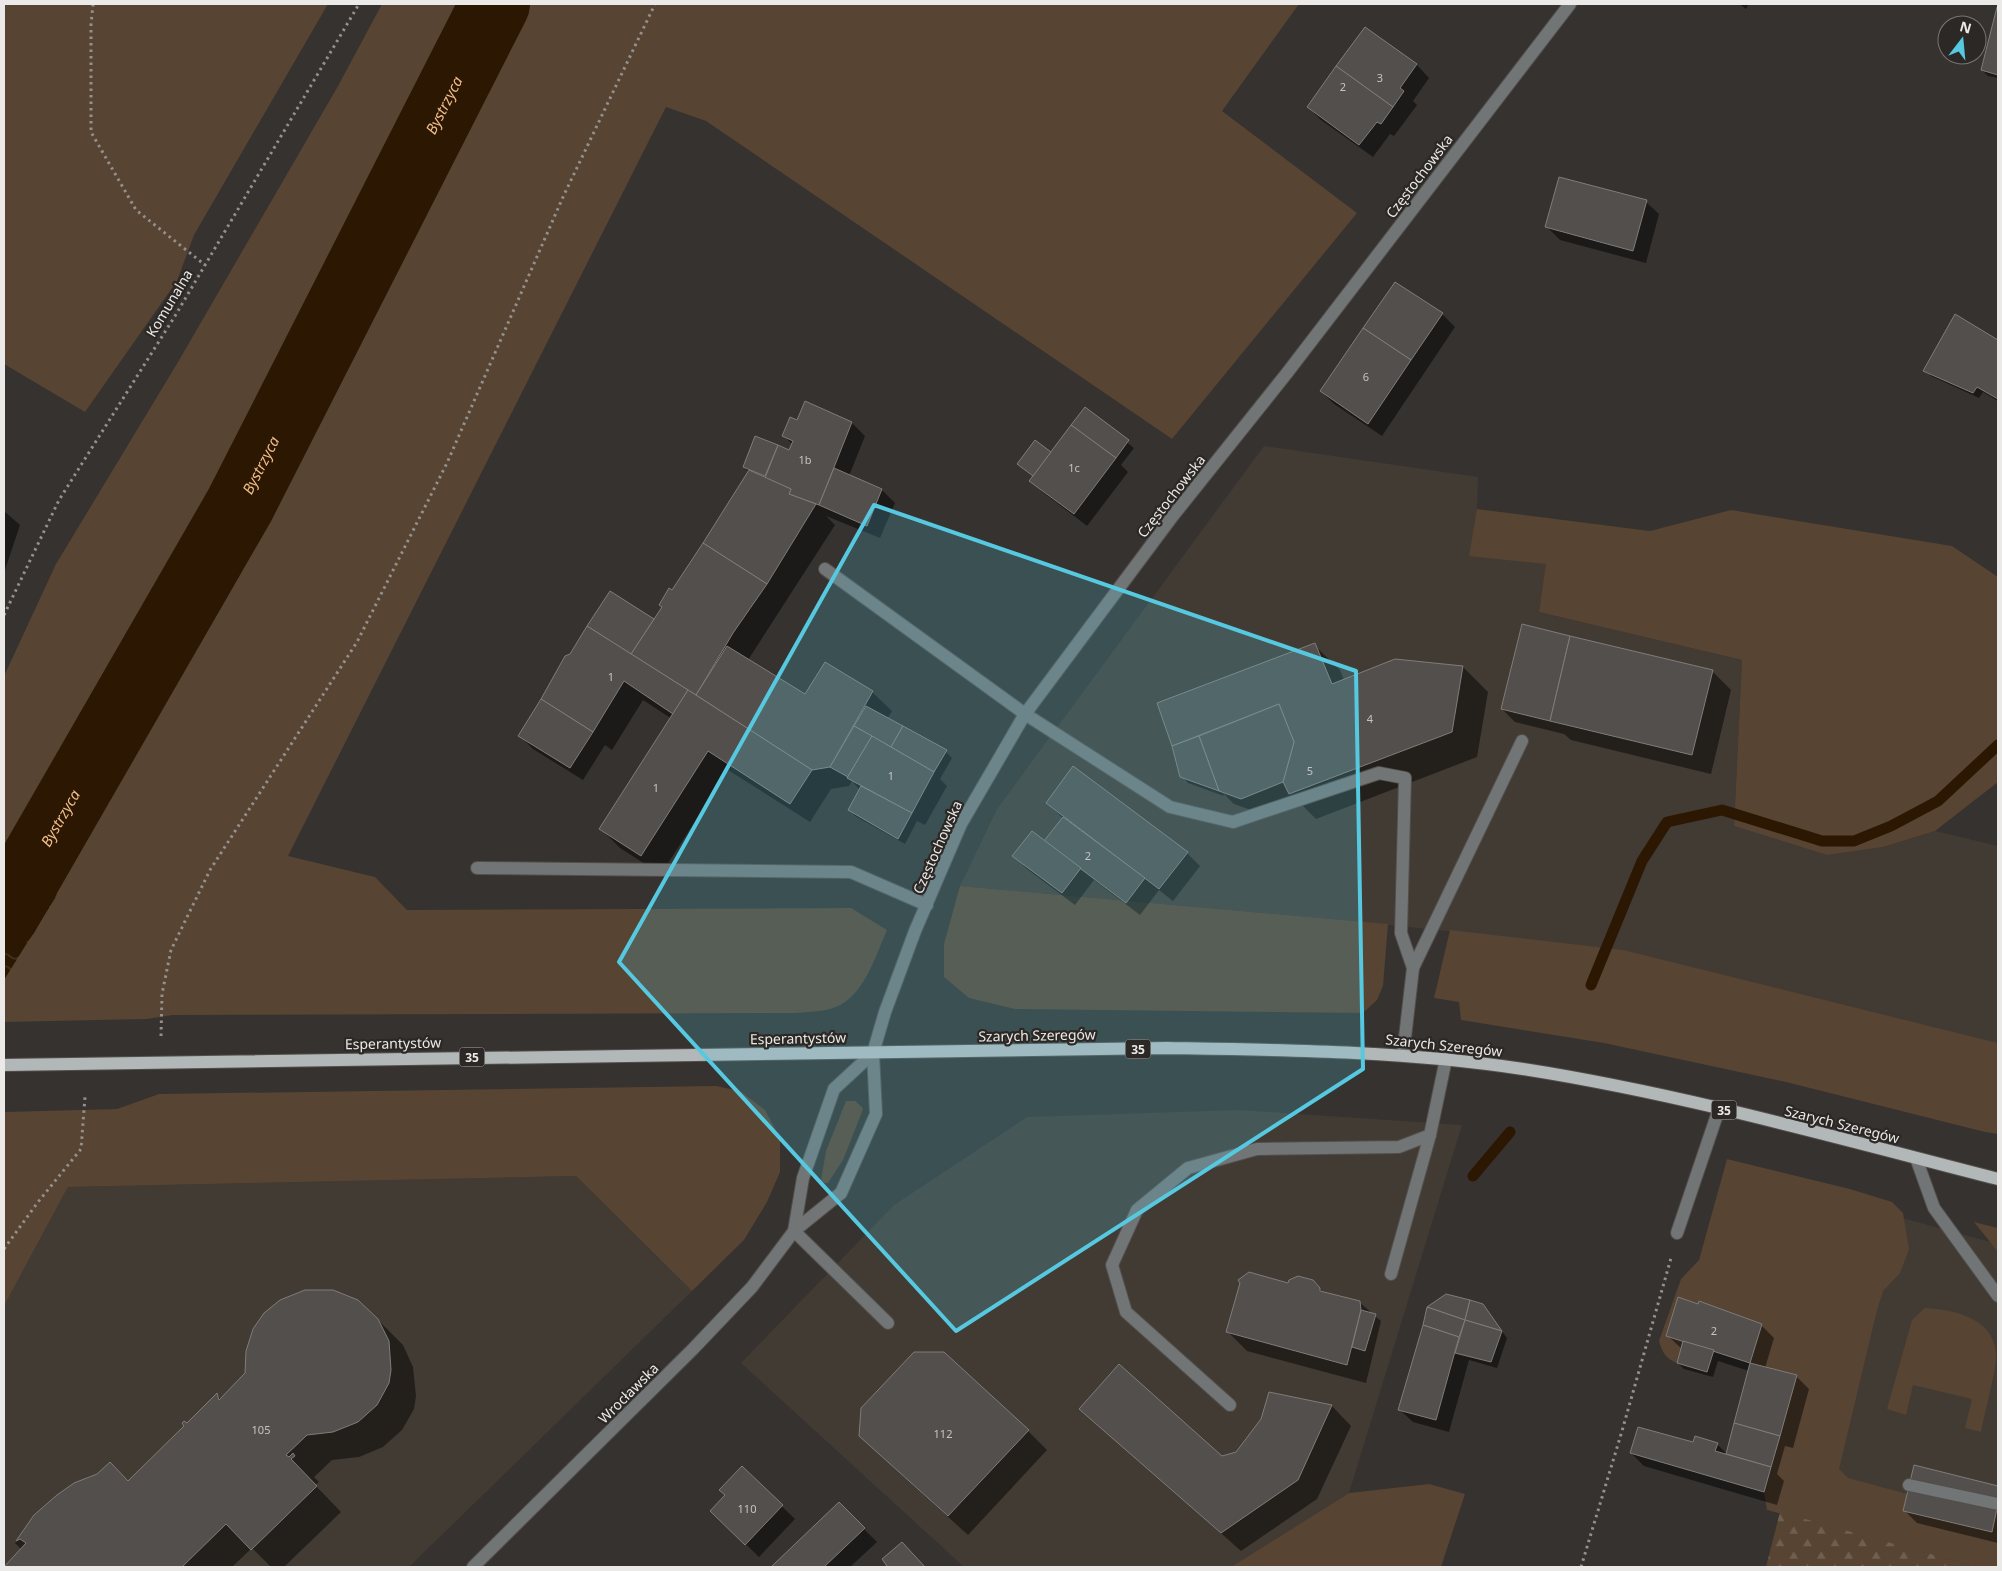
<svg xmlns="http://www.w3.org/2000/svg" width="2002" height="1571" viewBox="0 0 2002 1571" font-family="'Noto Sans',sans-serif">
	<defs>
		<pattern id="forest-firs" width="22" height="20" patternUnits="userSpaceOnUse" patternTransform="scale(1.25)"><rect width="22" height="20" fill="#574432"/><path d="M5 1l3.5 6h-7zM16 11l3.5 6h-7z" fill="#6f5f50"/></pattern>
		<pattern id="water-waves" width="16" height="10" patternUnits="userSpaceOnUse" patternTransform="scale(1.25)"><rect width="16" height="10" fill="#2c1802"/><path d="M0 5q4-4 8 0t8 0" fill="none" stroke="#4b3a27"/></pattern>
	</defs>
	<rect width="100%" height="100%" fill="#35322f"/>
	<!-- built -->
	<g fill="#423b34">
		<polygon points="1264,446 1478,477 1477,509 1547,564 1539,612 1742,660 1734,826 1827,855 1883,847 1935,831 1998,846 1998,1043 1624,950 1344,920 960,886 997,809"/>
		<polygon points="1239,1110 1462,1125 1349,1493 1231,1567 964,1567 741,1363 894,1205 1027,1117"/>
		<polygon points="576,1176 692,1291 409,1567 4,1567 4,1306 68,1187"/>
		<polygon points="1858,1206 1998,1244 1998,1567 1977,1567 1780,1512"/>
	</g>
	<!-- green -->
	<g fill="#574432">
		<polygon points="4,4 328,4 194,235 177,281 85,412 4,364"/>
		<path d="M382,4H1299L1222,111L1357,213L1172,439L706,121L666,107L288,856L375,877L407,910L851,908L887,930C875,957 863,1001 830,1009C819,1012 806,1012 795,1013L173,1015L147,1019L4,1022V676L56,564L178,362L338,86Z"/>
		<polygon points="1477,509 1650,531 1731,510 1952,546 1998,577 1998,782 1935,831 1883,847 1827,855 1734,826 1742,660 1539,612 1546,564 1469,556"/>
		<polygon points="960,886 1388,924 1383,986 1377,1000 1363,1013 1015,1009 969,998 944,977 944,944"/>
		<polygon points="1450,930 1624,950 1998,1043 1998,1134 1985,1132 1786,1082 1604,1043 1461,1020 1459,1002 1434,998"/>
		<polygon points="716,1086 740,1091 765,1110 780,1138 780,1172 767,1202 744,1240 692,1291 576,1176 68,1187 4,1306 4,1112 117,1109 159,1094"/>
		<polygon points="846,1101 855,1101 863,1108 862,1112 843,1160 828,1183 824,1183 821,1180 826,1151"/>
		<path d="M1727,1159L1850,1189L1892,1202L1903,1213L1909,1249L1900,1273L1883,1291L1877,1310L1839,1469L1848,1478L1907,1494L1903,1511L1992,1532L1996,1516H1998V1567H1977L1767,1510L1764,1492L1796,1375L1750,1363L1762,1324L1699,1301L1698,1304L1678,1298L1666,1335L1683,1341L1677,1363C1666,1359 1662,1352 1659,1341L1681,1279L1699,1260Z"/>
		<polygon points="1974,1222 1998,1228 1998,1252"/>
		<path d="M1925,1308C1954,1310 1992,1317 1996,1352C1998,1365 1984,1415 1981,1432L1965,1428L1972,1399L1913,1385L1906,1415L1887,1409L1912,1320Z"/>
		<polygon points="1429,1484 1465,1494 1441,1567 1231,1567 1349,1493"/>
	</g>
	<!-- forest -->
	<polygon fill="url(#forest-firs)" points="1780,1512 1977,1567 1766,1567"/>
	<!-- water -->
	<polygon fill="url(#water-waves)" points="4,862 57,895 4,980"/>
	<!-- shadow -->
	<g fill="#0007">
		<polygon points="1739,4 1749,4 1746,9"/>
		<polygon points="1998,8 1998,78 1988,76 1982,70"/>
		<polygon points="1365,28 1417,65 1429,78 1413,101 1417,105 1394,136 1390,134 1373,157 1321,120 1308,107"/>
		<polygon points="1646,202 1659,214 1646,263 1560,240 1547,227"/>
		<polygon points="1442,314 1455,327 1382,436 1334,404 1321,391"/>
		<polygon points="1955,315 1998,340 1998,401 1983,392 1979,398 1931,376 1925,370"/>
		<polygon points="1085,409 1134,448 1121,465 1128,472 1087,526 1044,493 1031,480 1034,477 1018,464 1051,454"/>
		<polygon points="798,422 852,423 865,436 849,476 882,490 895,503 880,538 826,516 835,525 748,660 805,695 872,692 892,711 887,719 946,752 952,758 940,779 947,786 925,825 917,821 905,844 855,816 849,809 860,790 852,781 849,786 831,789 810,822 728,770 661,874 620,848 601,829 672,719 643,700 612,750 605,745 583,780 533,749 520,736 611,593 654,621 749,472 744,467 756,437 789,452 793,445 784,436"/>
		<polygon points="4,511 20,525 4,573"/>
		<polygon points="1314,645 1340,670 1344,680 1463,667 1488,692 1477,757 1316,819 1293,796 1254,811 1234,804 1223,793 1224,796 1188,783 1182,776 1174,745"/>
		<polygon points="1712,671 1731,690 1711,774 1571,740 1564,734 1515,722 1502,709"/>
		<polygon points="1047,803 1187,853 1200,866 1173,901 1159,890 1140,915 1094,880 1075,905 1027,869 1014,856 1044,843 1063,818"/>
		<polygon points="1312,1281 1325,1294 1359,1302 1381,1321 1366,1383 1247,1351 1228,1332 1289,1284"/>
		<polygon points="1482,1305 1507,1338 1497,1368 1469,1360 1449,1432 1413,1422 1400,1410 1428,1308"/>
		<polygon points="377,1319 403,1345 413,1367 416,1396 414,1409 402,1430 383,1447 359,1457 332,1460 314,1477 319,1482 315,1485 341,1512 284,1567 271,1567 252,1548 232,1567 4,1567 21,1549 15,1543 35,1516 98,1475 129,1483 217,1395 221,1399"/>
		<polygon points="1761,1325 1774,1338 1765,1368 1796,1376 1809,1389 1793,1448 1785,1446 1777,1474 1784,1481 1777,1505 1644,1466 1631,1453 1693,1444 1717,1444 1727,1454 1749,1371 1718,1361 1713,1377 1684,1369 1678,1363 1682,1349 1667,1335"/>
		<polygon points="1270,1393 1332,1406 1351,1426 1317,1499 1241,1551 1081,1409 1222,1458 1237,1453 1262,1420"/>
		<polygon points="1028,1431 1047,1450 968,1535 880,1455"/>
		<polygon points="1914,1467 1998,1487 1998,1543 1917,1523 1904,1510"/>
		<polygon points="742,1468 795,1519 759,1557 712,1511 726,1495"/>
		<polygon points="839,1504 877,1542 850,1567 773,1567"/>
	</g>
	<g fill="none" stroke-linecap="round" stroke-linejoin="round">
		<!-- stream -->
		<g stroke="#2c1802" stroke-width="11">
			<polyline points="1591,985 1642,861 1667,822 1722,810 1822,841 1854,841 1891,826 1938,801 1998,745"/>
			<polyline points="1473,1176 1510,1132"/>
		</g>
		<!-- river -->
		<path stroke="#2c1802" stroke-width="70" id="s1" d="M4,915L240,505L495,4"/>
	</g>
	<!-- building -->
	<g fill="#524f4c" stroke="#807c79">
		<polygon points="1997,7 1998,7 1998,75 1981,70"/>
		<polygon points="1365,27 1417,64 1400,88 1404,91 1393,107 1336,66"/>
		<polygon points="1336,66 1393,107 1381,124 1377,122 1359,145 1307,107"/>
		<polygon points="1559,177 1647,200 1633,251 1545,227"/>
		<polygon points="1395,282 1443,313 1411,360 1363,328"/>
		<polygon points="1955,314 1998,340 1998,399 1977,387 1973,393 1923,371"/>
		<polygon points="1363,328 1411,360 1368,424 1320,391"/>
		<polygon points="805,401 852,422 819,505 789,494 791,489 765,478 778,445 789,450 793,441 782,436 790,417 797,420"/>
		<polygon points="1085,407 1129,440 1116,458 1071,425"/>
		<polygon points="1071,425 1116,458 1074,514 1029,481"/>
		<polygon points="755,436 778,445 765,476 743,467"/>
		<polygon points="1035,440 1051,452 1033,476 1017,464"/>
		<polygon points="834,468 882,489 867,526 819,505"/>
		<polygon points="749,470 791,489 789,494 816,504 767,584 703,543"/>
		<polygon points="703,543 767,584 733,633 696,695 631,654 662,607 659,605 669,588 672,590"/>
		<polygon points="610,591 654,619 631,654 587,626"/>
		<polygon points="1522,624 1570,636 1550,721 1501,709"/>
		<polygon points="587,626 688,690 673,714 624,681 593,732 541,699 565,656 570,654"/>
		<polygon points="1570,636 1713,670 1692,755 1550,721"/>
		<polygon points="1315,643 1332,684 1395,659 1463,666 1452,732 1289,794 1283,782 1294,742 1279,704 1172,746 1157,703"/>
		<polygon points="727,646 805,694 825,662 873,691 830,767 812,770 696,695"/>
		<polygon points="688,690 812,770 790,804 708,751 641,856 599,829"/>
		<polygon points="541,699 593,732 570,768 518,736"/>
		<polygon points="1279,704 1294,742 1283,782 1241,799 1219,791 1199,736"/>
		<polygon points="866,706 903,726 891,747 854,726"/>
		<polygon points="854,726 872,736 848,777 830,767"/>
		<polygon points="903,726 947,750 934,772 891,747"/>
		<polygon points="872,736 934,772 912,813 847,778"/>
		<polygon points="1199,736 1219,791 1180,777 1172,746"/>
		<polygon points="1073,766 1188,852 1159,889 1046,803"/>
		<polygon points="861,786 912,813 898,839 848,810"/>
		<polygon points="1063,817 1145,878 1126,903 1044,841"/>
		<polygon points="1032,831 1081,868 1062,893 1012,856"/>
		<polygon points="1249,1272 1288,1283 1289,1280 1298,1276 1313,1280 1320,1288 1320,1291 1360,1301 1361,1310 1347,1365 1226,1332 1240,1283 1238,1280"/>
		<polygon points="305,1290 333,1290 358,1300 378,1319 389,1341 391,1370 389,1383 377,1405 358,1422 333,1432 307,1435 286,1455 289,1457 293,1453 295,1456 291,1459 317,1486 251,1550 226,1524 182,1567 4,1567 26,1543 20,1539 16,1541 34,1515 57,1495 74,1483 97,1474 110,1462 128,1481 184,1426 182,1423 184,1421 187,1423 217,1393 219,1400 245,1373 246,1351 253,1329 264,1313 280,1300"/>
		<polygon points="1446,1294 1470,1300 1465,1320 1427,1307"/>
		<polygon points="1678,1297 1698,1304 1699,1301 1762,1324 1750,1363 1666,1336"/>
		<polygon points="1470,1300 1483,1304 1502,1331 1465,1320"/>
		<polygon points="1427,1307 1465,1320 1459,1337 1423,1325"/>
		<polygon points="1361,1310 1376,1314 1365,1351 1352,1347"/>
		<polygon points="1465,1320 1502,1331 1491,1362 1455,1353"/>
		<polygon points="1423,1325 1459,1337 1436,1420 1398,1410"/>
		<polygon points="1683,1341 1714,1350 1707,1372 1677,1363"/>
		<polygon points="914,1352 944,1352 1029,1430 948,1516 859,1436 861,1408"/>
		<polygon points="1750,1363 1797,1375 1780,1436 1734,1423"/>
		<polygon points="1119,1364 1222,1456 1236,1452 1261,1419 1269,1392 1332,1405 1298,1480 1221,1533 1079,1409"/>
		<polygon points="1734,1423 1780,1436 1771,1467 1726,1454"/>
		<polygon points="1638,1427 1693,1442 1695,1436 1718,1443 1715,1451 1771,1467 1764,1492 1630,1453"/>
		<polygon points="1914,1465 1998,1486 1998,1504 1992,1532 1903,1511"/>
		<polygon points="742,1466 783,1505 745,1545 710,1511 725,1495 719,1490"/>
		<polygon points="839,1502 865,1528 824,1567 771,1567"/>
		<polygon points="902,1542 925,1567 885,1567 887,1566 882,1559"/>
	</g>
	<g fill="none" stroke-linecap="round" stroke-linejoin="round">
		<defs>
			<g id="minor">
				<polyline points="825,569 1025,714 1170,807 1233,822 1379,773 1405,778 1401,933 1413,968 1403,1055"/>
				<polyline points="477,868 851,872 927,905"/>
				<polyline points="1413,968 1522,741"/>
				<polyline points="1916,1158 1934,1208 1998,1296"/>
				<polyline points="794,1231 803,1178 834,1089 873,1053"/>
				<polyline points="794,1231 888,1323"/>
				<polyline points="1677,1233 1719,1109"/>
				<polyline points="1391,1274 1430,1135"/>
				<polyline points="1230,1405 1126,1312 1112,1265 1137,1210 1188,1168 1257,1149 1399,1147 1430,1135 1446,1059"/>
				<polyline points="1909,1485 1998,1504"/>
				<polyline points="473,1567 693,1349 752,1287 794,1231 841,1193 876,1114 873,1053 885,1012 915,931 961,824 1025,714 1172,517 1287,373 1570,4"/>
			</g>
			<path id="major" d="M4,1065L1167,1048C1286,1050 1405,1051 1523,1069C1683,1094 1841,1139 1998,1179"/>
		</defs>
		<!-- minor casing -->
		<use href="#minor" stroke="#524f4d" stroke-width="14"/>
		<!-- major casing -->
		<use href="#major" stroke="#524f4d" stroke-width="14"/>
		<!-- path -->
		<g stroke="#93908e" stroke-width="3" stroke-dasharray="2.5 4" stroke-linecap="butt">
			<polyline points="93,4 91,25 91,132 136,210 205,265"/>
			<polyline points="4,615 59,500 175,316 359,4"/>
			<polyline points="161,1036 162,994 171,950 210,870 357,642 447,463 563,197 655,4"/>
			<polyline points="4,1249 38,1202 81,1149 85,1097"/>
			<polyline points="1581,1567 1622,1431 1671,1258"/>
		</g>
		<!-- minor -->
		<use href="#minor" stroke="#727575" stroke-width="12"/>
		<!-- major -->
		<use href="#major" stroke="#b2b7b8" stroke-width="12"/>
	</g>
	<!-- marked area -->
	<path fill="#56c9e1" fill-opacity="0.2" stroke="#56c9e1" stroke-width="4" stroke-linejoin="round" d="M874,505L1356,671L1363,1069L956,1331L619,962Z"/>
	<g text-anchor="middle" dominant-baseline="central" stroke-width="4.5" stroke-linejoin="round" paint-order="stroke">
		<!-- number labels -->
		<g font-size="11" fill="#c6c3c1">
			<text x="1380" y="77">3</text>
			<text x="1343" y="86">2</text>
			<text x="1366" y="376">6</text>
			<text x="805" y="459">1b</text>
			<text x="1074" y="467">1c</text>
			<text x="611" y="676">1</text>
			<text x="1370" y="718">4</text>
			<text x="1310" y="770">5</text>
			<text x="891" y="775">1</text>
			<text x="656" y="787">1</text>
			<text x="1088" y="855">2</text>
			<text x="1714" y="1330">2</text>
			<text x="261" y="1429">105</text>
			<text x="943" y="1433">112</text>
			<text x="747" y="1508">110</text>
		</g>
		<!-- shield labels -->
		<g fill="#2b2825" stroke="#b2b0ae" stroke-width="1">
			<rect x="1125.5" y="1039.5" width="25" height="19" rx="4"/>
			<rect x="459.5" y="1047.5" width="25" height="19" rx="4"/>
			<rect x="1711.5" y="1100.5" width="25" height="19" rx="4"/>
		</g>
		<g font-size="12" font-weight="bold" fill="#eceae8">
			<text x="1138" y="1049">35</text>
			<text x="472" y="1057">35</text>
			<text x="1724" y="1110">35</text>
		</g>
		<!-- street labels -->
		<g font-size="14" fill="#eceae8" stroke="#2b2825">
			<text transform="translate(1419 176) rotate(-53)">Częstochowska</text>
			<text transform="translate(169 303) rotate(-59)">Komunalna</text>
			<text transform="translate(1171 496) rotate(-52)">Częstochowska</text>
			<text transform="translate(937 847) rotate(-66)">Częstochowska</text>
			<text transform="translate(1037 1035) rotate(-1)">Szarych Szeregów</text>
			<text transform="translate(798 1038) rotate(-1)">Esperantystów</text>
			<text transform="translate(393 1043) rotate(-1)">Esperantystów</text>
			<text transform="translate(1444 1045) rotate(6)">Szarych Szeregów</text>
			<text transform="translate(1842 1124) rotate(14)">Szarych Szeregów</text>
			<text transform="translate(628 1393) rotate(-45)">Wrocławska</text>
		</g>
		<!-- water labels -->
		<g font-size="15" font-style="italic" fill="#f1bd8a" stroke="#2b2825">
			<text stroke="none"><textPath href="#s1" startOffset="922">Bystrzyca</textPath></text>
			<text stroke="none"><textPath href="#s1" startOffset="518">Bystrzyca</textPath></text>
			<text stroke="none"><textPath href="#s1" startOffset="112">Bystrzyca</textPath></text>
		</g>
	</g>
	<!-- border -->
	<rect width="2002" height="1571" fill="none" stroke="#eceae8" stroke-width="10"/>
	<!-- north arrow -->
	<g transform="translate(1962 40) rotate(16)"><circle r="24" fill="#2b2825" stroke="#787673"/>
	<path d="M0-4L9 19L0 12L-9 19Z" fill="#56c9e1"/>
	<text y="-8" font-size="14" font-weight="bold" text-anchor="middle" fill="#eceae8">N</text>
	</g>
</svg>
